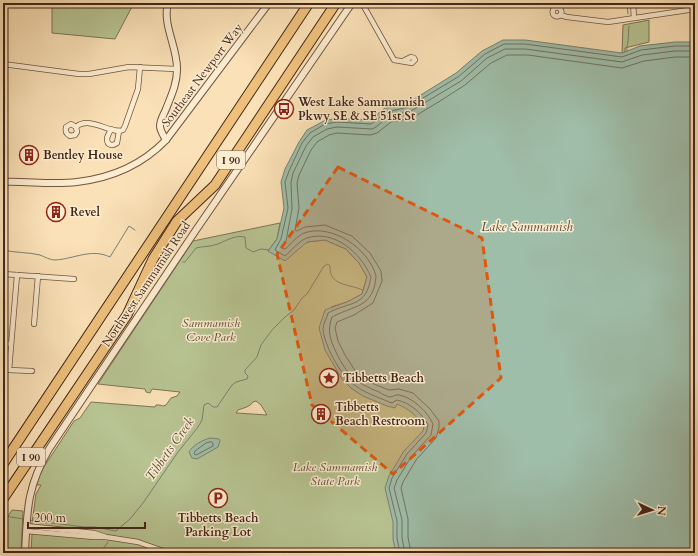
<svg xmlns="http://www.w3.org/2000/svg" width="698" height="556" viewBox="0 0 698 556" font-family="Cardo,serif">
	<rect width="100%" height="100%" fill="#fbe1b7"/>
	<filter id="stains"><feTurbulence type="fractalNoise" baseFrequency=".005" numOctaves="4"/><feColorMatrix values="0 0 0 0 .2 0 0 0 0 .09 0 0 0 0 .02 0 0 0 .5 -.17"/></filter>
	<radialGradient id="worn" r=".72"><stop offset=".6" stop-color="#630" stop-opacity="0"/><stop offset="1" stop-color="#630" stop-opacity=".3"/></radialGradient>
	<!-- green -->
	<g fill="#b8c493" stroke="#7e7556" fill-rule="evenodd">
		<polygon points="52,3 134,3 115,39 52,33"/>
		<polygon points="649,20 649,42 625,48 625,52 622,53 623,25"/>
		<path d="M280,223L277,239L268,251L307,242L325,240L346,249L359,263L367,277L362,294L347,302L331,307L432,391L422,553H31L32,533L31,531L36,494L41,485H37L38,476L74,421L80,418L91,402L155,407L156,405H160L163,406L166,405L171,398L177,396L180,392L152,389L150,393L146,392L145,389L98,384L193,241ZM256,401L261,405L267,415L236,413L238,410C243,408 250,407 253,402Z"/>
		<polygon points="12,510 23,511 21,553 3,553 3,524"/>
	</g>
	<!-- water -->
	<g fill="#9fbeaa" stroke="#7a8170">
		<path d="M503,40H525L622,53L640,46L675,42H695V553H396L393,539V522L385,488L389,476L404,451L423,431L424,426C416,415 409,409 397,404L395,408L387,406L363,396L351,388L342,379L325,350L319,328L325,310L347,302L362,294L367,277L359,263L346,249L325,240L307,242L285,261L268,251L277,239L284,208L281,182L285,169L299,142L307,130L324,121L337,118L370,120L385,108L406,104L432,88L456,73L482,51Z"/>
		<path d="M210,438L219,439L220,441L218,447L197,459L192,458L189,452C193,445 203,440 210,438Z"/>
	</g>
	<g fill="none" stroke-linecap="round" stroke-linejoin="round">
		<!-- shore -->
		<g stroke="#717262" stroke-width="1">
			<polygon points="212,442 213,444 213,446 196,455 194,454 195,451 206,443"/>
			<path d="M400,553L397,538V521L389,488L392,478L407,454L426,433L428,425C422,413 410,403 397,400L392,403L389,402C376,396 364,393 353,384C341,376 323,343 323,328C323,324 327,318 328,313C350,301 366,308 371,277C361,253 334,229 307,238C300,240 291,251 285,256L275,250L281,239L288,208L285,182L289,171L302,143L310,133L325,124L337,122L371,124L387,112L408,107L458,77L485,54L504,44H525L622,57L641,50L675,46H695"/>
			<path d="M405,553L402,538V520L394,488L397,480L411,457L431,435L433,424C428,412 412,397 399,395C395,394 394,397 390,397C388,397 382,394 379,392C356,383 347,375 336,352C330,339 327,331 332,317C354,305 374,308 376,276C369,249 332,223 304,233C297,236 291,244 285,249L282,248L286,241L292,209L291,183L293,173L306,146L313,137L327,129L337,127L372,129L376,127L389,116L411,111L461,81L487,58L505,49H525L622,62L642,55L675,51H695"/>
			<polyline points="411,553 408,537 408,519 401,488 403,482 416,460 436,438 439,428 439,421 430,409 413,393 399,389 389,390 369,382 356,372 345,355 338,341 335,328 337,322 354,315 373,303 382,281 381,271 370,253 352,236 325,225 305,227 297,231 295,230 299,208 297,183 299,175 311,150 317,142 329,135 337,133 370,135 377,133 391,122 412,118 440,101 465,85 491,63 507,55 528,55 622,68 644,61 675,57 695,57"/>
		</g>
		<!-- stream -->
		<g stroke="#7a8170" stroke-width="1">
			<polyline points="627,3 628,14"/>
			<path d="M627,51C626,46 628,45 628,40C629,35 628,31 629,26"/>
			<path d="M3,250C15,253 28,252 40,255C45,257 50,260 55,260C74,259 91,248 110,257L129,226L135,230"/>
			<path d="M183,262H185L196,248C203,246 211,247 218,244C228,240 234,235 245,237L246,248L253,252L261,249L269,250"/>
			<polyline points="3,516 24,519"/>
			<path d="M29,520L84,527H95L116,531L130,519L143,503L178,452L198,427L202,420L204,405L208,403L213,407H217L232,385L236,382L247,379L248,376L245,373V370L257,357L261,345L272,330L285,317L294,310L302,298L307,294L324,266L328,264L330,266C329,286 349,284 363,290"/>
			<polyline points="100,553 108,542"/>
		</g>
		<defs>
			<g id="minor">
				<polyline points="16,3 20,5 25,3"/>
				<polyline points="362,3 394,60 412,63 415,60 414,58 411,57 403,61"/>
				<polyline points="633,3 634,18"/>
				<circle cx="557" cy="12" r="4.5"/>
				<polyline points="560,15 567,17 608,22 695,9"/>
				<polyline points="3,64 79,74 89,74 129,67 177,69"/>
				<path d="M76,127L77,132L75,135L70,136C66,134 65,131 66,127L71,124L76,127C90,115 111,135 123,130L125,126L138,89L140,67"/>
				<path d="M111,129C110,132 107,136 107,139C107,146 113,146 117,143L119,131"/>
				<polyline points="3,274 74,279"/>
				<polyline points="17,275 9,370 32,371"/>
				<polyline points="34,324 38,276"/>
				<polyline points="3,343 11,344"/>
				<polyline points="26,526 94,533 106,537 138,542 169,553"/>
				<polyline points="26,531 94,537 106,537"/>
			</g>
			<g id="tertiary">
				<path d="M166,140C164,136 160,131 160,126C160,120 164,114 166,109C171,96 177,84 177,70C178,48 162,25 168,3"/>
				<path d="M3,182C27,181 52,185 77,182C111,178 142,165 166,140L269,3"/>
				<path d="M25,553C27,510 27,487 49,449L196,230L352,3"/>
			</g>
			<g id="motorway">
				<polyline points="3,464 309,3"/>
				<polyline points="3,499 127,315 153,259 177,221 215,185 336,3"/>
			</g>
		</defs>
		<!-- minor casing -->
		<use href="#minor" stroke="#715540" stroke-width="6"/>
		<!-- tertiary casing -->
		<use href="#tertiary" stroke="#715540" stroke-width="8"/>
		<!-- motorway casing -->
		<use href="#motorway" stroke="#432619" stroke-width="11"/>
		<!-- minor -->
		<use href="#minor" stroke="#fcecd0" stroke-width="4.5"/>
		<!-- tertiary -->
		<use href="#tertiary" stroke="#fcecd0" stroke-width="6"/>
		<!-- motorway -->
		<use href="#motorway" stroke="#eec07c" stroke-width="9"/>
	</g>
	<!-- marked area -->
	<path fill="#e0560d" fill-opacity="0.2" stroke="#e0560d" stroke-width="3" stroke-dasharray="8 5" stroke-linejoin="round" d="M338,167L482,238L501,378L393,474L312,405L277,254Z"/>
	<!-- icons -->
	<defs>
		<symbol id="bus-ring" viewBox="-11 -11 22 22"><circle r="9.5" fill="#fcecd0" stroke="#8f2418" stroke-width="1.5"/><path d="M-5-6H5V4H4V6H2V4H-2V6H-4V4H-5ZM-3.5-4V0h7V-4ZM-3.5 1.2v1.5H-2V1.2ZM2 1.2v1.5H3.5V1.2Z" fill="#8f2418"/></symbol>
		<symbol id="building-ring" viewBox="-11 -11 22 22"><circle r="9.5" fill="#fcecd0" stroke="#8f2418" stroke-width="1.5"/><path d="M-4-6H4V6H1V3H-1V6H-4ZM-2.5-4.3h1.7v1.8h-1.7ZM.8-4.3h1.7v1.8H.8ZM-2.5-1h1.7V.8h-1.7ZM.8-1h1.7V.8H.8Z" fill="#8f2418"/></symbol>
		<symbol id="sight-ring" viewBox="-11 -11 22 22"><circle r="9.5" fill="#fcecd0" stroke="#8f2418" stroke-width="1.5"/><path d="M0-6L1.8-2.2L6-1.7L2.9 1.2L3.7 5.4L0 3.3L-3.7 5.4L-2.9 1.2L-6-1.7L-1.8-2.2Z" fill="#8f2418"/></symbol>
		<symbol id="parking-ring" viewBox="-11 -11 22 22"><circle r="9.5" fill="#fcecd0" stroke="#8f2418" stroke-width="1.5"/><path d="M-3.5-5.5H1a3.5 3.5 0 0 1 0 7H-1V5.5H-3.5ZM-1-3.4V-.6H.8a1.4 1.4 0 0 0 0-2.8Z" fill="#8f2418"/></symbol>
	</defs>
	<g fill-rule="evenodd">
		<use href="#bus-ring" x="273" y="98" width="22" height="22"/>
		<use href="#building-ring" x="18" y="144" width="22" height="22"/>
		<use href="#building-ring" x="45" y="201" width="22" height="22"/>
		<use href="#sight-ring" x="318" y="367" width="22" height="22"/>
		<use href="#building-ring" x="310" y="403" width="22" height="22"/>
		<use href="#parking-ring" x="207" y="487" width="22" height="22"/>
	</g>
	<g text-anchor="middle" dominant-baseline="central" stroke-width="3" stroke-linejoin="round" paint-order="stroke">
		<!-- shield labels -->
		<g fill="#fcecd0" stroke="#7a6150" stroke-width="1">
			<rect x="217" y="151" width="28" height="18" rx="3"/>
			<rect x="17" y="448" width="28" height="18" rx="3"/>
		</g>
		<g font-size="11" font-weight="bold" fill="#432619">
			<text x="231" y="160">I 90</text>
			<text x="31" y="457">I 90</text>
		</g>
		<!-- street labels -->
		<g font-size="12" fill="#432619" stroke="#fcecd0">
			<text transform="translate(202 75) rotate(-53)">Southeast Newport Way</text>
			<text transform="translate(146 284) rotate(-56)">Northwest Sammamish Road</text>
		</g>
		<!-- poi labels -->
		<g font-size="12" font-weight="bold" fill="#432619" stroke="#fcecd0" text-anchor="start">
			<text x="298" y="102">West Lake Sammamish<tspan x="298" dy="14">Pkwy SE &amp; SE 51st St</tspan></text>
			<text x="43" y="155">Bentley House</text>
			<text x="70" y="212">Revel</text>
			<text x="343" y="378">Tibbetts Beach</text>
			<text x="335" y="407">Tibbetts<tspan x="335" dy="14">Beach Restroom</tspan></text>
			<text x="218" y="518" text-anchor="middle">Tibbetts Beach<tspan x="218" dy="14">Parking Lot</tspan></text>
		</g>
		<!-- park labels -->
		<g font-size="12" font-style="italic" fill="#604e38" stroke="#fcecd0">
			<text x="211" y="323">Sammamish<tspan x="211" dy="14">Cove Park</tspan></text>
			<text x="335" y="467">Lake Sammamish<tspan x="335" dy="14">State Park</tspan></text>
		</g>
		<!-- water labels -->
		<g font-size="13" font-style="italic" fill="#5a4c3d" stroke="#fcecd0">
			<text x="527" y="227">Lake Sammamish</text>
			<text transform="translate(170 449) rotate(-55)">Tibbetts Creek</text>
		</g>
	</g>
	<!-- margin -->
	<rect width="698" height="556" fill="none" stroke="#fbe1b7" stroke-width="16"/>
	<rect x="4" y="4" width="690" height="548" fill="none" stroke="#432619" stroke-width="2"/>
	<rect x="8" y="8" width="682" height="540" fill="none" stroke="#432619"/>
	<!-- north arrow -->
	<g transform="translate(652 510) rotate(94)" stroke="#fcecd0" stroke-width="3" paint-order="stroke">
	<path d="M0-3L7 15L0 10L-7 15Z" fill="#432619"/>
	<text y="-6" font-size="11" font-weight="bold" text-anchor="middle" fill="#432619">N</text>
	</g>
	<!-- scale -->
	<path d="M28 522v6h117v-6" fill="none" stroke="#432619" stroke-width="2"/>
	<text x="34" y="522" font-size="12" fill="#432619" stroke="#fcecd0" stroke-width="3" paint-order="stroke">200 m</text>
	<rect width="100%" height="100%" filter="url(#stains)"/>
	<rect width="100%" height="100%" fill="url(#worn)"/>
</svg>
